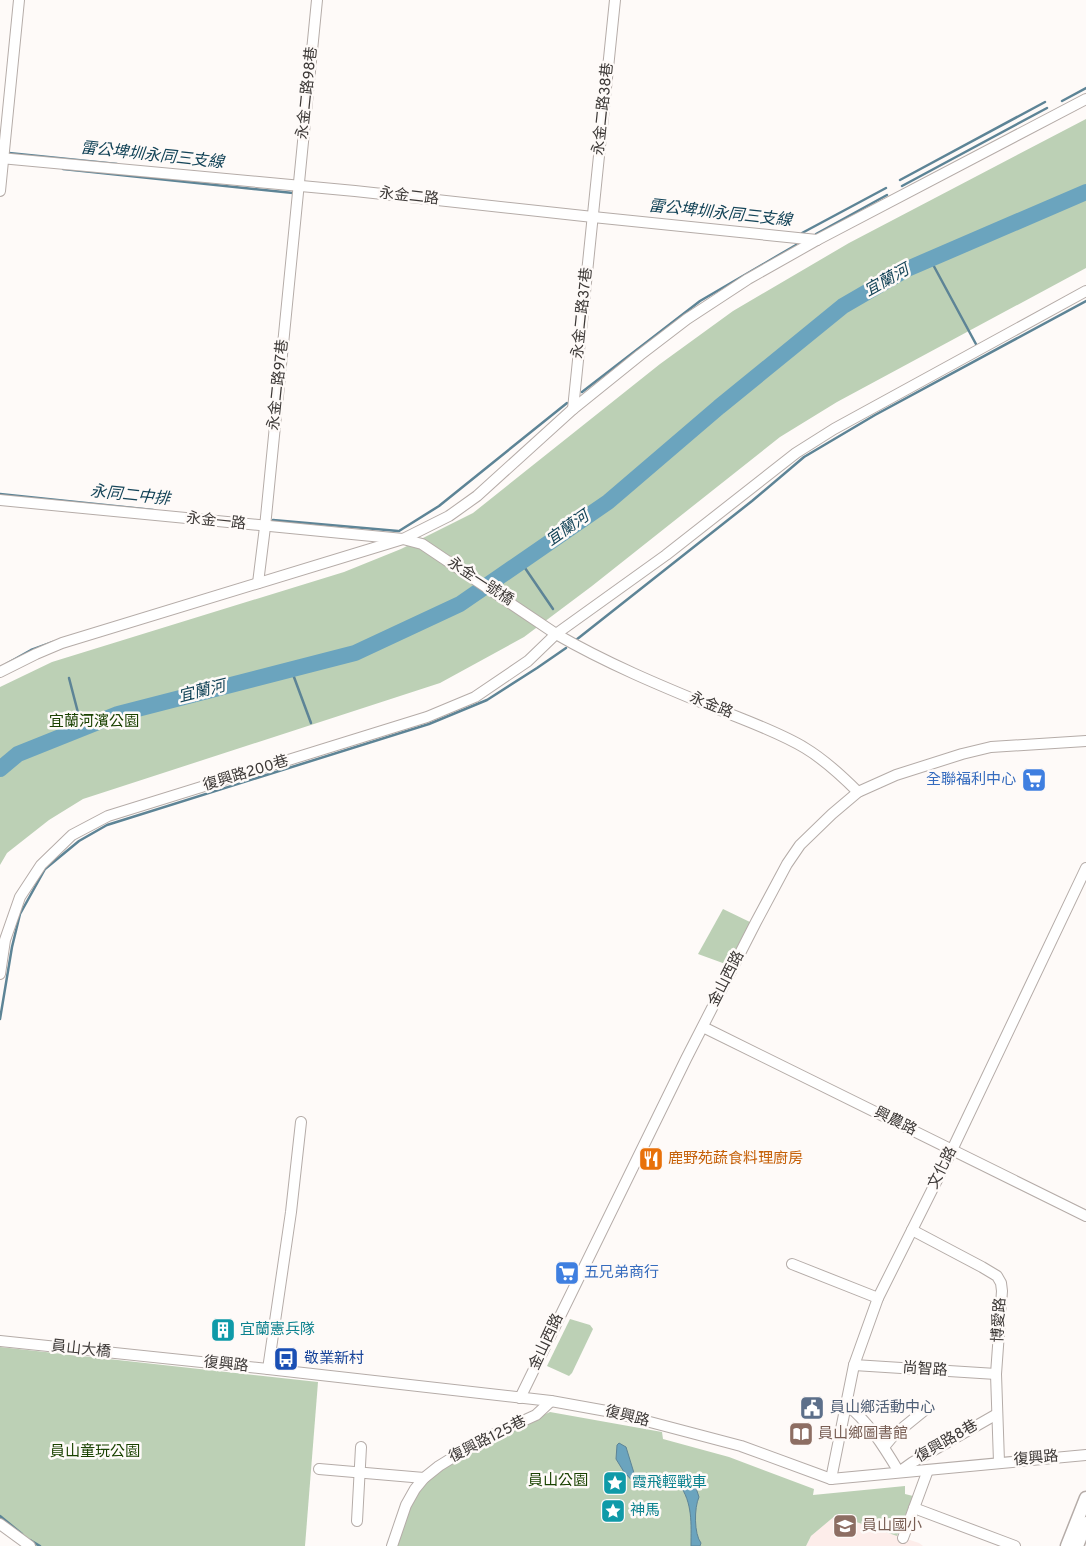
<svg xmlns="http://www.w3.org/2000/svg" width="1086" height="1546" viewBox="0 0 1086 1546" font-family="Overpass,'Noto Sans TC',sans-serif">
	<rect width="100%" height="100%" fill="#fefaf8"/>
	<!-- education -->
	<polygon fill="#fdedea" points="836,1515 919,1543 923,1546 806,1546 811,1536"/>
	<!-- green -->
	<g fill="#bcd0b5">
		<polygon points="1086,119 1086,268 837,402 780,437 592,586 524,637 440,683 83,799 49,820 7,853 0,865 0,687 52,662 344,572 401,549 473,513 660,364 733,311 849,243"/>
		<polygon points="723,909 752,923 731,966 698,954"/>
		<polygon points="570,1319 590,1325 593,1329 572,1373 569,1376 547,1366"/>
		<polygon points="0,1347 318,1382 305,1546 36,1546 32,1544 0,1522"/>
		<polygon points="550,1412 662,1432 663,1439 729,1457 814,1489 813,1495 905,1486 905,1494 913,1496 897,1536 836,1515 811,1536 806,1546 396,1546 408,1508 427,1479 487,1441"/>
	</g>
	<!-- water -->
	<g fill="#6ba4be" stroke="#5d8496">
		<polygon points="619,1443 626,1447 634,1473 643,1484 642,1487 639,1488 624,1472 616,1459 617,1445"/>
		<path d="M673,1476H694L698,1482L696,1488L699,1497C694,1508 694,1534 701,1543L700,1546H691C691,1524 693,1503 679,1484L672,1483V1479Z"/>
	</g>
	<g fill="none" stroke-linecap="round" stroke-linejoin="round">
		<!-- stream -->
		<g stroke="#5d8496" stroke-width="2.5">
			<polyline points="1062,101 1086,88"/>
			<polyline points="9,153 117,164"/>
			<polyline points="63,169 293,193"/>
			<polyline points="900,180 1045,102"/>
			<polyline points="902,186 1047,108"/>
			<polyline points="802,233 886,188"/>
			<polyline points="816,234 887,195"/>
			<polyline points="930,259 977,346"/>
			<polyline points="582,392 700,301 796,245"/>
			<polyline points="0,494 153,510"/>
			<polyline points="273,520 398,531"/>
			<polyline points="399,531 439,506 567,403"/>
			<polyline points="525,568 553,609"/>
			<polyline points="576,640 752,501 804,457 875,415 1086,301"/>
			<polyline points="6,664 31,650 53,642"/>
			<polyline points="291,669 311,723"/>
			<polyline points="69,678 82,728"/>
			<polyline points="0,1019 12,947 20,914 45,869 79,841 107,825 429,724 487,700 537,668 566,648"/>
			<polyline points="0,1516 22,1534"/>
			<polyline points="30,1540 40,1546"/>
		</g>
		<!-- river -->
		<polyline stroke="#6ba4be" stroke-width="16" points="0,769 18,754 118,714 355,653 460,604 608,502 719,407 843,306 905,270 1086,192"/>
		<defs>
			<g id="minor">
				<polyline points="0,158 355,191 593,217 817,240"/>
				<polyline points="0,191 19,0"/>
				<polyline points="573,409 615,0"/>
				<path d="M0,500L403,539L422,544L556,634C606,663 661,686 715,708C744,720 779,732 805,748C825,760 842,776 858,792"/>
				<polyline points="258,583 265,527 317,0"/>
				<polyline points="0,672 36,654 62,643 403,539 449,516 477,496 573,409 640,355 687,319 748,279 817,240 1086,99"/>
				<polyline points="0,974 5,940 20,897 41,865 72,835 108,816 427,717 475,697 528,661 556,634 666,555 796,453 834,429 1086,291"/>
				<polyline points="703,1027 1086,1216"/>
				<polyline points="912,1230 982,1267 997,1276 1001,1283 1002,1291 996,1374 999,1462"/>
				<polyline points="792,1264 878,1298"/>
				<polyline points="0,1341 268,1369 551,1401 612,1412 741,1446 831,1479 1086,1455"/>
				<polyline points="854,1365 996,1374"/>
				<polyline points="268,1369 291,1212 301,1122"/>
				<polyline points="520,1398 686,1059 756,922 787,864 800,845 832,814 858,792 896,775 962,754 991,747 1086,741"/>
				<path d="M845,1403C868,1421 884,1447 899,1472L913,1462L997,1414"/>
				<polyline points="884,1447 894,1435 926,1409"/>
				<polyline points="319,1469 424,1478"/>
				<polyline points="831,1479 854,1365 878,1298 952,1150 1086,868"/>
				<polyline points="914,1508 1015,1546"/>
				<polyline points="357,1521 361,1447"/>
				<polyline points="0,1524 30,1546"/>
				<polyline points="903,1538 928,1470"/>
				<polyline points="392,1546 406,1505 415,1489 424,1478 439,1466 481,1440 536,1415 551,1401"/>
			</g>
			<g id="major">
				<polyline points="1067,1546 1086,1498"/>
				<polyline points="1077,1546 1086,1523"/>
			</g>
		</defs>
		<!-- minor casing -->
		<use href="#minor" stroke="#b5aca8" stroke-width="12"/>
		<!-- major casing -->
		<use href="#major" stroke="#b5aca8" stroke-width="15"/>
		<!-- minor -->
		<use href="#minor" stroke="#fff" stroke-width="10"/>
		<!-- major -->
		<use href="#major" stroke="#fff" stroke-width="12"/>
	</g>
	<!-- icons -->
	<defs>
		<symbol id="supermarket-square" viewBox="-11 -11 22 22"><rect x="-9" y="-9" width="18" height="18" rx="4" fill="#3f7fe0" stroke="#fefaf8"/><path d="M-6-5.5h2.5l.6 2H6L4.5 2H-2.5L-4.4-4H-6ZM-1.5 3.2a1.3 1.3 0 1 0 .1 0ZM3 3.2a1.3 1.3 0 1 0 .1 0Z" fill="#fff"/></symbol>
		<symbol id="restaurant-square" viewBox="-11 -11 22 22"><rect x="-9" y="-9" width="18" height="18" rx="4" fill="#e8710a" stroke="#fefaf8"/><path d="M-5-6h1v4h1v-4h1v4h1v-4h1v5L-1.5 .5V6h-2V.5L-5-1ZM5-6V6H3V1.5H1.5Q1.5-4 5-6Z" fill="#fff"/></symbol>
		<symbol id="building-square" viewBox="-11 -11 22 22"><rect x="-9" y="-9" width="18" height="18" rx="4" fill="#0f9aa8" stroke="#fefaf8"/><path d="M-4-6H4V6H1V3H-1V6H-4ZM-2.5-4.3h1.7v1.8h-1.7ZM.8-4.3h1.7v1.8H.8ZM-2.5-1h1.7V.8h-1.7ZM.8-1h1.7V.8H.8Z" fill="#fff"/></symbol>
		<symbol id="bus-square" viewBox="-11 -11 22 22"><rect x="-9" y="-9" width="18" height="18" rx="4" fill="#1a4fb4" stroke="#fefaf8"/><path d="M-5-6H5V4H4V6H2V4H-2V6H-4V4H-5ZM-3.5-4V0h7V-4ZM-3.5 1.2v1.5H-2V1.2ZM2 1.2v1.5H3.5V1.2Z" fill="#fff"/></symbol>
		<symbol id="civic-square" viewBox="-11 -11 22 22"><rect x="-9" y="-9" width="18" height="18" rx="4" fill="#5c6f8a" stroke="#fefaf8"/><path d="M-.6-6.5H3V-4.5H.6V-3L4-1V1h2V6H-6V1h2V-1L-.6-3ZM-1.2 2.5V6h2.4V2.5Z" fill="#fff"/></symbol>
		<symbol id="library-square" viewBox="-11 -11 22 22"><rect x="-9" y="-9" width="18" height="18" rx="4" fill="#8d6e63" stroke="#fefaf8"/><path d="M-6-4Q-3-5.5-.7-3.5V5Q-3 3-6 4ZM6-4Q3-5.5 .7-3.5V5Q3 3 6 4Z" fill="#fff"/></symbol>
		<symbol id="sight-square" viewBox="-11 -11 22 22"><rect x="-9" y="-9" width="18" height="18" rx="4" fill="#0f9aa8" stroke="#fefaf8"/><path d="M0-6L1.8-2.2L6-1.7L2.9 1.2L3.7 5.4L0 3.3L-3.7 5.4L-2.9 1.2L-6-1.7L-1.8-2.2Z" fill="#fff"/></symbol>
		<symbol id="school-square" viewBox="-11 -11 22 22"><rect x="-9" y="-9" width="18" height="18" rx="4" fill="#8d6e63" stroke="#fefaf8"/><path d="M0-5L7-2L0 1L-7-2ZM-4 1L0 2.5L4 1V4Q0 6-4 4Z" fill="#fff"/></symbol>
	</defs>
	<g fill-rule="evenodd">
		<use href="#supermarket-square" x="1020" y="766" width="28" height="28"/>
		<use href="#restaurant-square" x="637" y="1145" width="28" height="28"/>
		<use href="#supermarket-square" x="553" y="1259" width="28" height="28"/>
		<use href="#building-square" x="209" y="1316" width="28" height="28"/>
		<use href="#bus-square" x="272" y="1345" width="28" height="28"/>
		<use href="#civic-square" x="798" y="1394" width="28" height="28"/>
		<use href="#library-square" x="787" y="1420" width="28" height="28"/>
		<use href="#sight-square" x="601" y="1469" width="28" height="28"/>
		<use href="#sight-square" x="599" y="1497" width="28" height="28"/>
		<use href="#school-square" x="831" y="1512" width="28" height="28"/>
	</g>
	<g text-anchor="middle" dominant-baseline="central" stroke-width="5" stroke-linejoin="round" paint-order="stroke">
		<!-- street labels -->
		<g font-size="15" fill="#3d3937" stroke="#fefaf8">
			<text transform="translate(308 93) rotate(-84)">永金二路98巷</text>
			<text transform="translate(604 109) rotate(-84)">永金二路38巷</text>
			<text transform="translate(409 197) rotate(6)">永金二路</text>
			<text transform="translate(583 313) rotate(-84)">永金二路37巷</text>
			<text transform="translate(279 385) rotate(-84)">永金二路97巷</text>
			<text transform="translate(216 522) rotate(6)">永金一路</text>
			<text transform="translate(480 582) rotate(33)">永金一號橋</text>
			<text transform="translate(711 706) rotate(22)">永金路</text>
			<text transform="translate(246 774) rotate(-17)">復興路200巷</text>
			<text transform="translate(727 979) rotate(-63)">金山西路</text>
			<text transform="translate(895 1122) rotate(26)">興農路</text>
			<text transform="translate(943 1168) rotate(-63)">文化路</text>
			<text transform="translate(1000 1320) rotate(-87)">博愛路</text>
			<text transform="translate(547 1342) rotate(-65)">金山西路</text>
			<text transform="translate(81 1350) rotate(6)">員山大橋</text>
			<text transform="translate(226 1365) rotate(6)">復興路</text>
			<text transform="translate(925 1370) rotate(4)">尚智路</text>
			<text transform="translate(627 1417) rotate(14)">復興路</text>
			<text transform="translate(488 1440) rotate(-27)">復興路125巷</text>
			<text transform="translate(947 1442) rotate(-30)">復興路8巷</text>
			<text transform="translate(1036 1459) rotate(-5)">復興路</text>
		</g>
		<!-- park labels -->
		<g font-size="15" fill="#1a4201" stroke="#fefaf8">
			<text x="94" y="722">宜蘭河濱公園</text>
			<text x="95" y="1452">員山童玩公園</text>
			<text x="558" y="1481">員山公園</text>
		</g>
		<!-- shop labels -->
		<g font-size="15" fill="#366cbe" stroke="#fefaf8" text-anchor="end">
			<text x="1016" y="780">全聯福利中心</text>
			<text x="584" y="1273" text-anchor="start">五兄弟商行</text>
		</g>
		<!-- food labels -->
		<g font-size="15" fill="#c56008" stroke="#fefaf8" text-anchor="start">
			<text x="668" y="1159">鹿野苑蔬食料理廚房</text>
		</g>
		<!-- culture labels -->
		<g font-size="15" fill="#0d838f" stroke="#fefaf8" text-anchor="start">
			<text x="240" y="1330">宜蘭憲兵隊</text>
			<text x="632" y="1483">霞飛輕戰車</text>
			<text x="630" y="1511">神馬</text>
		</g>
		<!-- transit labels -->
		<g font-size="15" fill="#164399" stroke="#fefaf8" text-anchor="start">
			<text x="304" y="1359">敬業新村</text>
		</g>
		<!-- service labels -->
		<g font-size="15" fill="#4e5e75" stroke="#fefaf8" text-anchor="start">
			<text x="830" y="1408">員山鄉活動中心</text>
		</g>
		<!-- education labels -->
		<g font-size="15" fill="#785e54" stroke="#fefaf8" text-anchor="start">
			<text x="818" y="1434">員山鄉圖書館</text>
			<text x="862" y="1526">員山國小</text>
		</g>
		<!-- water labels -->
		<g font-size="16" font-style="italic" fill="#144458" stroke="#fefaf8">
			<text transform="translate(152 156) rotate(6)">雷公埤圳永同三支線</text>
			<text transform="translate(720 214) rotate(6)">雷公埤圳永同三支線</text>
			<text transform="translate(887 281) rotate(-29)">宜蘭河</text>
			<text transform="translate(130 496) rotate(6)">永同二中排</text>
			<text transform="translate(568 529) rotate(-35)">宜蘭河</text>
			<text transform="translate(202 692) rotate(-14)">宜蘭河</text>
		</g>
	</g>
</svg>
